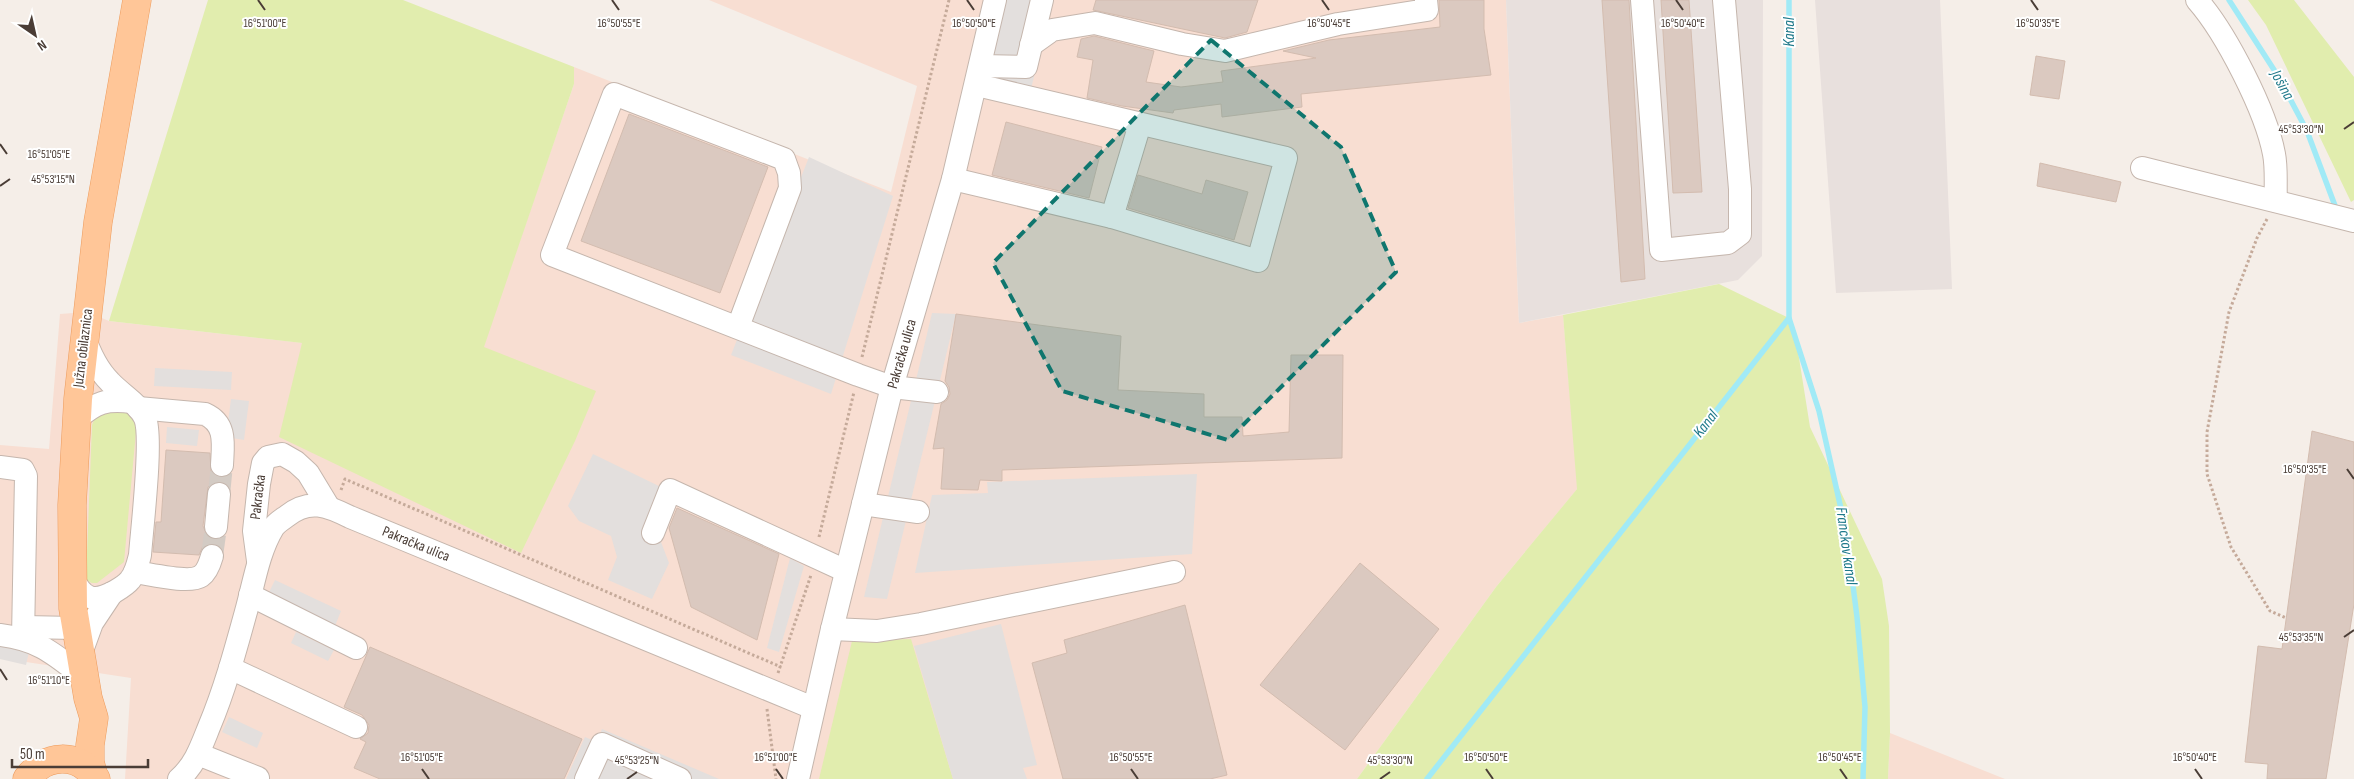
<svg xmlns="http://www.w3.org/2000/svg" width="2354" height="779" viewBox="0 0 2354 779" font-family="'Sofia Sans Condensed',sans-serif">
	<rect width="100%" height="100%" fill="#f5eee8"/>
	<!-- commercial -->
	<g fill="#f8ded2">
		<polygon points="709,0 1506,0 1519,323 1563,315 1578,488 1496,587 1357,779 125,779 131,678 0,658 0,445 49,449 60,314 87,312 109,321 303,343 483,347 574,84 574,67 891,192 917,86"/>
		<polygon points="1890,733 2005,779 1888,779"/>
	</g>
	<!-- industrial -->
	<g fill="#e8e0dd">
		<polygon points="1506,0 1763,0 1762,256 1738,280 1519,323"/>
		<polygon points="1815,0 1940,0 1952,289 1836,293"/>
	</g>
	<!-- green -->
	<g fill="#e1edae">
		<polygon points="208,0 403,0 574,67 574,84 484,347 596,391 575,441 521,553 279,437 302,343 109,321"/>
		<polygon points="2248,0 2294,0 2354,77 2354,200 2351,202 2266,25"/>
		<polygon points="1719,284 1789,318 1796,339 1810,427 1882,579 1889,626 1890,733 1888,779 1357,779 1496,587 1577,489 1563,315"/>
		<polygon points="128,409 137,421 124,562 97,583 92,583 86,580 92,425 97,413"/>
		<polygon points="911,639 953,779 819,779 852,641"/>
	</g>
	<!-- parking -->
	<g fill="#e3dfdd">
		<polygon points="1005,0 1053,0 1029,97 986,87"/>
		<polygon points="809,157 893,196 831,394 731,355"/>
		<polygon points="932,313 956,314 887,599 864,597"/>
		<polygon points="155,368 232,372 231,390 154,386"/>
		<polygon points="231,399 249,401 244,440 226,437"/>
		<polygon points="167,427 199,430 197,446 166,443"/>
		<polygon points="593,454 665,489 653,521 669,563 652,599 608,580 617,557 611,536 579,521 568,506"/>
		<polygon points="1197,474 1192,554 915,573 932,495 988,493 987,482"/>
		<polygon points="790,558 804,566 779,652 767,648"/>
		<polygon points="275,580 341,611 335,626 268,594"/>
		<polygon points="1001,624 1037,765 1023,768 1027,779 953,779 914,646"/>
		<polygon points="296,632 334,650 328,661 291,643"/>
		<polygon points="0,645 29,652 26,665 0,659"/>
		<polygon points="229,717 263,733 257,748 222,732"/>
		<polygon points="602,729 719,779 566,779 585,737 597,742"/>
	</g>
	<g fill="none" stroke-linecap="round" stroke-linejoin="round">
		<!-- stream -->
		<g stroke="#a1eaf6" stroke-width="5.5">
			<polyline points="2229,0 2278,76 2307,131 2337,211"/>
			<polyline points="1789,318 1819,411 1846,531 1857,617 1865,707 1863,779"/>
			<polyline points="1427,779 1789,318 1789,0"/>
		</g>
	</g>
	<!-- building -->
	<g fill="#dbc9c0" stroke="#d3bcaf">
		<polygon points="1096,0 1258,0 1247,32 1225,38 1093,10"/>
		<polygon points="1439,0 1484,0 1484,29 1491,75 1301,94 1302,107 1222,117 1221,104 1174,110 1173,113 1122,106 1087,98 1093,60 1077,57 1081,39 1094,36 1154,51 1146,82 1181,87 1223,82 1221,71 1316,58 1283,51 1329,40 1440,27"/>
		<polygon points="1602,0 1629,0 1645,279 1621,282"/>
		<polygon points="1661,0 1689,0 1702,192 1673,193"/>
		<polygon points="2036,56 2065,61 2059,99 2030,95"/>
		<polygon points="629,114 768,167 720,293 581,241"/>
		<polygon points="1006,122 1102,147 1089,198 992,175"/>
		<polygon points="2040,163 2121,182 2116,202 2037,186"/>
		<polygon points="1138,175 1202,194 1206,180 1248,192 1234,240 1128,208"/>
		<polygon points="956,314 1121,336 1118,390 1204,394 1204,417 1242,417 1243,436 1289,432 1291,355 1343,355 1342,458 1002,470 1002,481 980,480 978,490 941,489 944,448 933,449 941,404 947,400 950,394 949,387 945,381"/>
		<polygon points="2312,431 2354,442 2354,604 2326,779 2267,779 2268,764 2245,762 2258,646 2282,649"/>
		<polygon points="166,450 210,453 211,471 221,478 229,476 228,485 220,481 213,482 208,487 203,526 208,537 217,540 217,544 209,543 203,546 199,555 153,552 156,522 161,522"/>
		<polygon points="677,508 779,554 757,640 691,607 669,528"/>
		<polygon points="1360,563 1439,629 1345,750 1260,685"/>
		<polygon points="1185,605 1227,775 1210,779 1063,779 1032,663 1067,653 1064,640"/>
		<polygon points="370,647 582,739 564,779 380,779 354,768 366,742 360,739 368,733 369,725 362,715 344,707"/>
	</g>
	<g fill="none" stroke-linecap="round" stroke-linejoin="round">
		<!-- minor-tunnel -->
		<g stroke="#d3cbc4" stroke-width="22" stroke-dasharray="22 11" stroke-linecap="butt">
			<polyline points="219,494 222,465"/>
			<polyline points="212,556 216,527"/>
		</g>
		<defs>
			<g id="minor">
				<polyline points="1642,0 1661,250 1728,243 1740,234 1740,189 1724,0"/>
				<path d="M2197,0C2226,33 2266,111 2274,154C2277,169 2275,186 2276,201"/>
				<polyline points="1031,45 1052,30 1095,23 1182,44 1225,51 1338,24 1427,10 1426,0"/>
				<polyline points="981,66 1026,67 1042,0"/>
				<polyline points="2142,168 2354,221"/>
				<polyline points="953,179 1112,217 1258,261 1286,158 977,85"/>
				<polyline points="1112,217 1140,124"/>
				<polyline points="738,327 790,188 789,173 784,159 614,94 552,255 858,375 892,387 937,392"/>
				<path d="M138,408L205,414C227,424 223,444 222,465"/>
				<path d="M77,419C96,402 106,399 132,402"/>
				<polyline points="0,467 23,470 26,476 23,638"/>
				<polyline points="863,504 918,512"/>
				<polyline points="216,527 219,494"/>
				<polyline points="653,533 670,490 846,571"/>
				<polyline points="258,561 254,531 259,484 263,463 268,457 282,454 296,462 308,473 328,506"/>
				<path d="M135,572C150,574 189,584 201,576C207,572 210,563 212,556"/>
				<path d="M73,579C84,599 93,603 114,592C119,589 126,585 130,580C136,573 138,563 140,555C142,528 153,438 145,418C138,403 121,394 110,382C97,369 90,354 84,336"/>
				<polyline points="250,595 356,648"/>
				<polyline points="24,627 75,628"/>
				<polyline points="832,629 877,631 921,624 1174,572"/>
				<path d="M0,635C40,640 54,654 85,678"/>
				<polyline points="80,656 92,623 112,593"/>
				<polyline points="230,668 356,727"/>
				<polyline points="198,754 258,778"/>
				<path d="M179,779C195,765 201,747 209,727C225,689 236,648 247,608C254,582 259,551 273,528C276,523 283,519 287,516C309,498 328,506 350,517L813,708"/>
				<polyline points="586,779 602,744 680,779"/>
				<polyline points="798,779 832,629 892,387 953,179 995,0"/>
			</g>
			<g id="major">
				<polyline points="93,774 90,762 90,745 94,718 88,698 73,608 72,505 78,399 98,222 137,0"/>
				<path d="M27,779C44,754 79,751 96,779"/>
			</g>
		</defs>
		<!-- minor casing -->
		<use href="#minor" stroke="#c5b6ad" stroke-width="24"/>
		<!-- major casing -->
		<use href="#major" stroke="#ed9c5e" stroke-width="29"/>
		<!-- path -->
		<g stroke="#c5aa9a" stroke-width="3" stroke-dasharray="2.5 2.5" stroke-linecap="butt">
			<polyline points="2267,219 2257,238 2229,312 2207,432 2207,474 2231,547 2270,611 2286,618"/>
			<polyline points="862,357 949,0"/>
			<polyline points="341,490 345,479 781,667"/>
			<polyline points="819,537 854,392"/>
			<polyline points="778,673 811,575"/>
			<polyline points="767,709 776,779"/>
		</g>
		<!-- minor -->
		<use href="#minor" stroke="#fff" stroke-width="22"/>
		<!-- major -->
		<use href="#major" stroke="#ffc698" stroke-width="28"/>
	</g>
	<!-- marked area -->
	<path fill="#0f766e" fill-opacity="0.2" stroke="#0f766e" stroke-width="4" stroke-dasharray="10 6" stroke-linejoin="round" d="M1211,40L1341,147L1396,272L1228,440L1062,391L993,263Z"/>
	<!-- ticks -->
	<path fill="none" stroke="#4a3d36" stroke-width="2" d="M258,0L265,10M612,0L619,10M967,0L974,10M1322,0L1329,10M1676,0L1683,10M2031,0L2038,10M2344,129L2354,122M0,144L7,154M0,186L10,179M2347,469L2354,479M2344,637L2354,630M0,669L7,680M422,769L429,779M776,769L783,779M1131,769L1138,779M1486,769L1493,779M1840,769L1847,779M2195,769L2202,779M627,779L637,772M1380,779L1390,772"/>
	<g text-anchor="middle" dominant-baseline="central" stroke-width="4" stroke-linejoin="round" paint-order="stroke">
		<!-- street labels -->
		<g font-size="15" fill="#4a3d36" stroke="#fff">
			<text transform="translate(83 348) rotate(-83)">Južna obilaznica</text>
			<text transform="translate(902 354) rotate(-74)">Pakračka ulica</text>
			<text transform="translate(258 497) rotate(-83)">Pakračka</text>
			<text transform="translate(416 544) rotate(22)">Pakračka ulica</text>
		</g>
		<!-- water labels -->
		<g font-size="16" font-style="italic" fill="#207a8b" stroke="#fff">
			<text transform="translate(1789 32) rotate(-90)">Kanal</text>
			<text transform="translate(2282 85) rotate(61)">Jošina</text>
			<text transform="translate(1706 424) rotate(-52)">Kanal</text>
			<text transform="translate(1846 546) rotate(82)">Franckov kanal</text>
		</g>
	</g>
	<g font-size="12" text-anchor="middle" fill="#4a3d36" stroke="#fff" stroke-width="4" stroke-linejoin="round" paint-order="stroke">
		<text x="265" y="27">16°51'00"E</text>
		<text x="619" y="27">16°50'55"E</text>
		<text x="974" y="27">16°50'50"E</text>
		<text x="1329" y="27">16°50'45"E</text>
		<text x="1683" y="27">16°50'40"E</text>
		<text x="2038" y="27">16°50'35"E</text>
		<text x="2301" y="133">45°53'30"N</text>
		<text x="49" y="158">16°51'05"E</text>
		<text x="53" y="183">45°53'15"N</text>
		<text x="2305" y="473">16°50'35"E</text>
		<text x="2301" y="641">45°53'35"N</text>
		<text x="49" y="684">16°51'10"E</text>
		<text x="422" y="761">16°51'05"E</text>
		<text x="776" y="761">16°51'00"E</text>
		<text x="1131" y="761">16°50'55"E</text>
		<text x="1486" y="761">16°50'50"E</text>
		<text x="1840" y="761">16°50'45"E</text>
		<text x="2195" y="761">16°50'40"E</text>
		<text x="637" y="764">45°53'25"N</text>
		<text x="1390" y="764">45°53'30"N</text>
	</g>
	<!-- north arrow -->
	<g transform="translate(35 35) rotate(146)" stroke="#ffffff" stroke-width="4" paint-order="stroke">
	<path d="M0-4L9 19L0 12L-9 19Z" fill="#4a3d36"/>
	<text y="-8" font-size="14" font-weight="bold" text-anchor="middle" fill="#4a3d36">N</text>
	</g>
	<!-- scale -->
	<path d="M12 759v8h136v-8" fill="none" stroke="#4a3d36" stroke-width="2.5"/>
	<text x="20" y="759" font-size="15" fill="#4a3d36" stroke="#ffffff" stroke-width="4" paint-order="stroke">50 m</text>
</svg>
